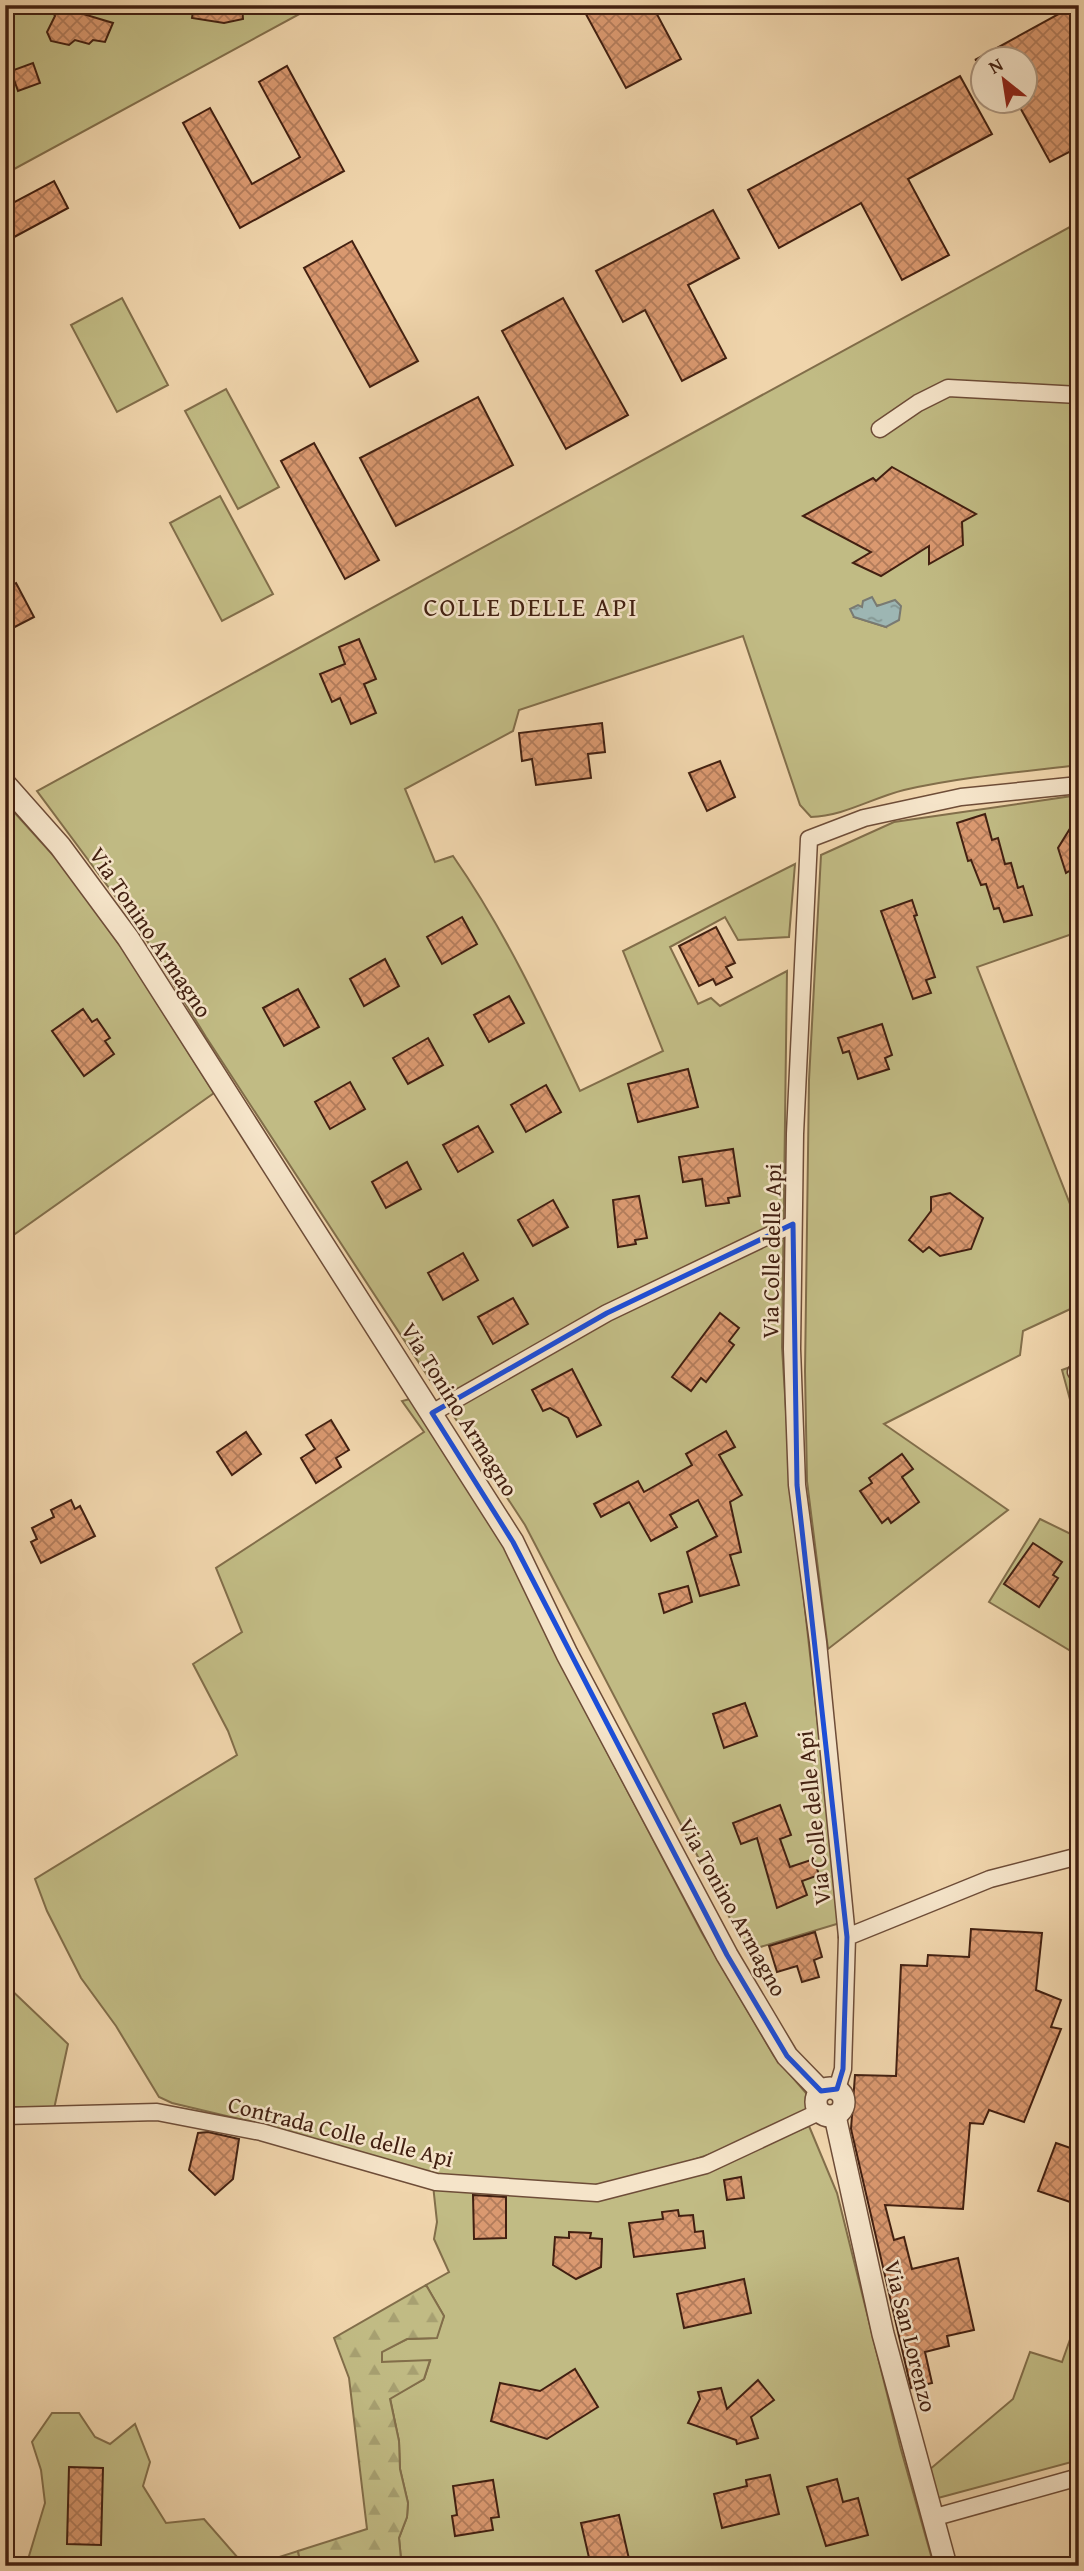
<svg xmlns="http://www.w3.org/2000/svg" width="1084" height="2571" viewBox="0 0 1084 2571" font-family="'Gentium Book Plus',serif">
	<defs>
		<pattern id="forest-firs" width="22" height="20" patternUnits="userSpaceOnUse" patternTransform="scale(1.75)"><rect width="22" height="20" fill="#c1bb84"/><path d="M5 1l3.5 6h-7zM16 11l3.5 6h-7z" fill="#a7a071"/></pattern>
		<pattern id="water-ripples" width="26" height="14" patternUnits="userSpaceOnUse" patternTransform="scale(1.75)"><rect width="26" height="14" fill="#9db6b3"/><path d="M2 4q2-2 4 0t4 0M15 11q2-2 4 0t4 0" fill="none" stroke="#829490"/></pattern>
		<pattern id="building-cross-hatch" width="8" height="8" patternUnits="userSpaceOnUse" patternTransform="scale(1.75)"><rect width="8" height="8" fill="#da9970"/><path d="M0 0l8 8M0 8l8-8" fill="none" stroke="#b27c5b"/></pattern>
	</defs>
	<rect width="100%" height="100%" fill="#f0d5ac"/>
	<filter id="stains"><feTurbulence type="fractalNoise" baseFrequency=".00286" numOctaves="4"/><feColorMatrix values="0 0 0 0 .2 0 0 0 0 .09 0 0 0 0 .02 0 0 0 .5 -.17"/></filter>
	<radialGradient id="worn" r=".72"><stop offset=".6" stop-color="#630" stop-opacity="0"/><stop offset="1" stop-color="#630" stop-opacity=".3"/></radialGradient>
	<!-- green -->
	<g fill="#c1bb84" stroke="#826e4a" stroke-width="2" fill-rule="evenodd">
		<polygon points="5,5 316,5 5,174"/>
		<path d="M1079,222V765C1020,772 961,777 904,790C872,798 844,816 811,817L800,805L743,636L519,710L513,731L405,789L435,862L453,856C504,929 542,1010 580,1091L663,1051L623,951L795,864L789,937L738,940L725,917L670,947L698,1004L711,998L720,1006L787,971L782,1347L790,1475L840,1923L747,1951L525,1525L206,1037L141,931L37,791ZM881,605L886,627L854,617L862,607Z"/>
		<polygon points="122,298 168,385 117,412 71,325"/>
		<polygon points="226,389 279,487 238,509 185,411"/>
		<polygon points="220,496 273,594 222,621 170,523"/>
		<polygon points="1079,795 1079,952 1072,934 977,967 1079,1227 1079,1305 1023,1331 1020,1355 884,1424 1008,1510 828,1649 807,1481 805,1371 809,1080 821,855 894,822"/>
		<polygon points="5,802 61,864 126,954 214,1093 5,1241"/>
		<polygon points="1079,1364 1079,1433 1062,1370"/>
		<polygon points="414,1398 501,1538 553,1649 702,1933 774,2056 806,2093 808,2109 733,2146 699,2158 635,2178 594,2185 439,2175 260,2124 172,2103 159,2097 116,2026 81,1978 47,1911 35,1879 237,1755 228,1731 193,1664 242,1632 216,1568 424,1432 402,1401"/>
		<polygon points="1040,1519 1079,1538 1079,1656 989,1602"/>
		<polygon points="5,1984 68,2044 54,2109 5,2107"/>
		<polygon points="809,2126 837,2193 900,2446 934,2566 407,2566 401,2559 399,2538 407,2517 408,2503 400,2469 399,2441 390,2398 424,2379 430,2361 382,2362 382,2351 407,2339 436,2338 444,2316 426,2285 449,2272 434,2239 437,2222 433,2185 597,2195 709,2168"/>
		<polygon points="1079,2314 1079,2460 938,2498 929,2470 1013,2399 1030,2352 1062,2362"/>
		<polygon points="52,2413 79,2413 95,2437 110,2444 135,2424 150,2462 143,2486 166,2523 204,2519 245,2566 26,2566 45,2503 41,2470 32,2442"/>
		<polygon points="298,2551 301,2566 251,2566"/>
	</g>
	<!-- forest -->
	<polygon fill="url(#forest-firs)" stroke="#826e4a" stroke-width="2" points="426,2285 444,2316 437,2338 407,2339 382,2352 382,2362 430,2360 424,2379 390,2399 399,2441 400,2469 408,2503 407,2517 399,2538 401,2559 407,2566 301,2566 298,2551 367,2529 349,2378 334,2338"/>
	<!-- water -->
	<polygon fill="url(#water-ripples)" stroke="#797a72" stroke-width="2" points="872,597 877,606 895,600 901,606 899,620 886,627 854,617 850,609 858,605 862,607 863,601"/>
	<!-- building -->
	<g fill="url(#building-cross-hatch)" stroke="#422011" stroke-width="2">
		<polygon points="49,5 79,5 83,14 113,23 105,42 93,40 89,44 75,40 69,45 51,41 47,32 55,16"/>
		<polygon points="194,5 242,5 243,19 224,23 192,18"/>
		<polygon points="581,5 652,5 681,59 626,88"/>
		<polygon points="1075,5 1079,5 1079,87 1072,90 1079,102 1079,147 1050,162 1017,102 1025,102 1025,60 975,60"/>
		<polygon points="33,63 40,83 18,91 11,71"/>
		<polygon points="287,66 344,171 240,228 183,123 210,108 252,184 300,157 259,82"/>
		<polygon points="960,76 992,134 908,179 949,255 902,280 861,203 779,248 748,190"/>
		<polygon points="54,181 68,208 5,242 5,207"/>
		<polygon points="713,210 739,258 688,285 726,358 682,381 645,310 623,322 596,271"/>
		<polygon points="352,241 418,361 370,387 304,268"/>
		<polygon points="563,298 628,415 566,449 502,331"/>
		<polygon points="478,397 513,465 396,526 360,458"/>
		<polygon points="314,443 379,560 345,579 281,461"/>
		<polygon points="892,467 976,514 962,522 963,545 929,564 929,546 881,576 853,563 871,552 803,516 873,478 876,481"/>
		<polygon points="16,583 34,617 5,632 5,589"/>
		<polygon points="359,639 376,679 364,684 376,713 351,724 340,698 332,702 320,674 345,664 339,647"/>
		<polygon points="602,723 605,752 588,754 591,778 536,785 532,759 522,761 519,733"/>
		<polygon points="720,761 735,797 707,811 689,773"/>
		<polygon points="985,814 992,840 998,838 1005,864 1011,863 1018,888 1023,886 1032,915 1004,922 999,908 994,909 986,884 981,885 971,860 968,861 957,823"/>
		<polygon points="1079,814 1079,865 1066,873 1058,848"/>
		<polygon points="912,900 917,915 914,916 935,977 926,980 931,993 913,999 881,911"/>
		<polygon points="462,917 477,944 442,964 427,937"/>
		<polygon points="716,927 735,963 726,967 732,977 716,985 713,979 699,986 679,946"/>
		<polygon points="385,959 399,986 364,1006 350,979"/>
		<polygon points="298,989 319,1027 284,1046 263,1008"/>
		<polygon points="509,996 524,1023 489,1042 474,1015"/>
		<polygon points="83,1009 92,1022 97,1019 110,1038 105,1041 114,1054 84,1076 52,1031"/>
		<polygon points="882,1024 892,1055 885,1058 889,1069 858,1079 849,1051 843,1053 838,1038"/>
		<polygon points="428,1038 443,1065 408,1084 393,1058"/>
		<polygon points="688,1069 698,1107 638,1122 628,1084"/>
		<polygon points="350,1082 365,1109 330,1129 315,1102"/>
		<polygon points="546,1085 561,1112 526,1132 511,1105"/>
		<polygon points="478,1126 493,1152 458,1172 443,1145"/>
		<polygon points="733,1149 740,1196 728,1198 729,1203 706,1206 702,1179 683,1182 679,1157"/>
		<polygon points="407,1162 421,1189 386,1208 372,1182"/>
		<polygon points="950,1193 983,1218 971,1249 940,1256 929,1247 923,1252 909,1240 931,1211 931,1197"/>
		<polygon points="639,1196 647,1238 635,1240 636,1244 618,1247 613,1200"/>
		<polygon points="553,1200 568,1227 533,1246 518,1220"/>
		<polygon points="463,1253 478,1280 443,1300 428,1273"/>
		<polygon points="513,1298 528,1324 493,1344 478,1317"/>
		<polygon points="720,1313 739,1328 729,1341 734,1345 706,1382 701,1378 691,1391 672,1377"/>
		<polygon points="572,1369 601,1425 577,1437 568,1418 550,1408 543,1411 532,1390"/>
		<polygon points="331,1420 349,1450 336,1458 341,1467 316,1483 301,1458 315,1449 306,1435"/>
		<polygon points="726,1431 735,1447 719,1455 742,1495 730,1502 741,1552 730,1555 739,1585 700,1596 687,1552 717,1536 698,1500 670,1515 677,1527 651,1541 629,1502 601,1517 594,1504 638,1481 644,1492 692,1465 686,1454"/>
		<polygon points="246,1432 261,1454 232,1475 217,1452"/>
		<polygon points="902,1454 913,1469 902,1477 919,1502 891,1523 888,1518 882,1523 860,1491 872,1483 869,1478"/>
		<polygon points="71,1500 75,1509 80,1506 95,1536 41,1563 31,1542 37,1539 32,1528 54,1517 51,1510"/>
		<polygon points="1033,1543 1062,1562 1053,1575 1058,1578 1039,1607 1004,1584"/>
		<polygon points="688,1586 692,1602 664,1613 659,1594"/>
		<polygon points="745,1703 757,1736 724,1748 713,1714"/>
		<polygon points="780,1805 791,1835 780,1839 790,1867 814,1859 819,1875 802,1881 807,1895 777,1908 757,1838 741,1844 733,1823"/>
		<polygon points="971,1929 1042,1933 1036,1990 1061,2000 1051,2027 1061,2029 1024,2122 989,2110 983,2124 970,2123 963,2209 885,2205 894,2240 904,2237 912,2269 958,2258 974,2330 947,2336 949,2346 925,2352 932,2383 911,2388 851,2129 855,2075 896,2076 901,1965 927,1966 928,1955 969,1957"/>
		<polygon points="815,1932 822,1957 814,1960 819,1977 802,1982 797,1966 777,1972 769,1946"/>
		<polygon points="208,2132 239,2139 233,2179 215,2195 189,2170 198,2133"/>
		<polygon points="1056,2143 1079,2151 1079,2179 1070,2202 1038,2191"/>
		<polygon points="741,2177 744,2198 727,2200 724,2180"/>
		<polygon points="473,2195 506,2197 506,2238 474,2239"/>
		<polygon points="678,2210 679,2216 693,2215 695,2232 703,2231 705,2248 634,2257 629,2223 663,2219 662,2212"/>
		<polygon points="569,2232 591,2233 590,2238 602,2239 601,2267 576,2279 553,2265 555,2237 569,2238"/>
		<polygon points="744,2279 751,2313 684,2328 677,2294"/>
		<polygon points="575,2369 598,2407 547,2439 491,2421 500,2383 540,2391"/>
		<polygon points="758,2380 774,2400 751,2417 758,2438 737,2444 736,2440 688,2423 700,2399 698,2392 721,2388 727,2409"/>
		<polygon points="69,2467 103,2468 101,2545 67,2544"/>
		<polygon points="770,2475 779,2514 722,2528 714,2494 747,2486 746,2480"/>
		<polygon points="837,2479 843,2502 858,2498 868,2535 826,2546 807,2487"/>
		<polygon points="493,2480 499,2517 491,2518 493,2530 455,2536 452,2516 457,2515 453,2486"/>
		<polygon points="619,2515 629,2559 604,2565 602,2559 590,2562 581,2523"/>
	</g>
	<g fill="none" stroke-linecap="round" stroke-linejoin="round">
		<defs>
			<g id="minor">
				<polyline points="880,429 918,403 948,388 1079,395"/>
				<polyline points="1076,1372 1079,1371"/>
				<polyline points="432,1413 607,1313 793,1224"/>
				<polyline points="847,1937 818,1642 797,1485 792,1349 795,1134 809,839 864,818 961,797 1079,785"/>
				<polyline points="837,2089 843,2069 847,1937 990,1879 1079,1856"/>
				<polyline points="5,2116 157,2112 261,2132 436,2182 597,2193 706,2165 819,2112"/>
				<polyline points="932,2518 1079,2477"/>
			</g>
			<g id="tertiary">
				<polyline points="5,784 60,846 128,938 513,1542 567,1654 727,1955 787,2056 821,2091"/>
				<circle cx="830" cy="2102" r="14"/>
				<polyline points="835,2116 883,2334 946,2566"/>
			</g>
		</defs>
		<!-- minor casing -->
		<use href="#minor" stroke="#6e4d38" stroke-width="19"/>
		<!-- tertiary casing -->
		<use href="#tertiary" stroke="#6e4d38" stroke-width="24"/>
		<!-- minor -->
		<use href="#minor" stroke="#f5e4c9" stroke-width="16"/>
		<!-- tertiary -->
		<use href="#tertiary" stroke="#f5e4c9" stroke-width="21"/>
	</g>
	<!-- marked area -->
	<path fill="none" stroke="#1d4ed8" stroke-width="5" stroke-linejoin="round" d="M793,1224L797,1485L847,1937L843,2069L837,2089L821,2091L787,2056L727,1955L513,1542L432,1413L607,1313Z"/>
	<g text-anchor="middle" dominant-baseline="central" stroke-width="5" stroke-linejoin="round" paint-order="stroke">
		<!-- street labels -->
		<g font-size="23" fill="#422011" stroke="#f5e4c9">
			<text transform="translate(151 932) rotate(56)">Via Tonino Armagno</text>
			<text transform="translate(771 1251) rotate(-89)">Via Colle delle Api</text>
			<text transform="translate(460 1409) rotate(58)">Via Tonino Armagno</text>
			<text transform="translate(813 1818) rotate(-96)">Via Colle delle Api</text>
			<text transform="translate(733 1907) rotate(61)">Via Tonino Armagno</text>
			<text transform="translate(341 2131) rotate(14)">Contrada Colle delle Api</text>
			<text transform="translate(911 2336) rotate(76)">Via San Lorenzo</text>
		</g>
		<!-- quarter labels -->
		<g font-size="26" letter-spacing="2" fill="#422011" stroke="#f5e4c9">
			<text x="531" y="606">COLLE DELLE API</text>
		</g>
	</g>
	<!-- margin -->
	<rect width="1084" height="2571" fill="none" stroke="#f0d5ac" stroke-width="28"/>
	<rect x="7" y="7" width="1070" height="2557" fill="none" stroke="#422011" stroke-width="3.5"/>
	<rect x="14" y="14" width="1056" height="2543" fill="none" stroke="#422011" stroke-width="2"/>
	<!-- north arrow -->
	<g transform="translate(1004 80) rotate(330)"><circle r="33" fill="#f5e4c9" stroke="#ad967f" stroke-width="2"/>
	<path d="M0-5L12 26L0 18L-12 26Z" fill="#8f2418"/>
	<text y="-10" font-size="19" font-weight="bold" text-anchor="middle" fill="#422011">N</text>
	</g>
	<rect width="100%" height="100%" filter="url(#stains)"/>
	<rect width="100%" height="100%" fill="url(#worn)"/>
</svg>
